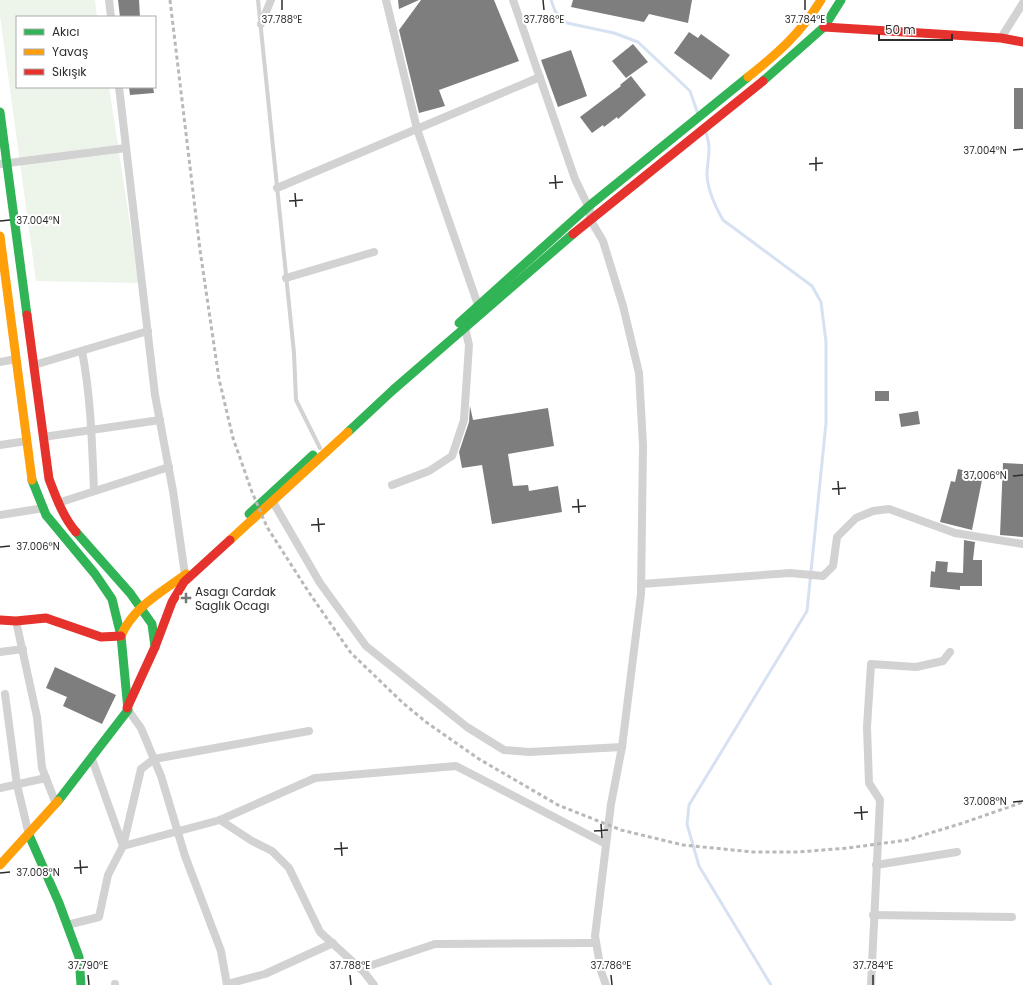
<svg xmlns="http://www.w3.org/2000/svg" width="1023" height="985" viewBox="0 0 1023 985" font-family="Poppins,sans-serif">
	<rect width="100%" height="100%" fill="#fff"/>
	<!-- green -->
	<polygon fill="#edf4ea" points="0,0 95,0 97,17 17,17 17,87 109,87 139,283 36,281 0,16"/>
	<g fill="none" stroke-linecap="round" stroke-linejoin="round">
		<!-- stream -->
		<g stroke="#d6e2f2" stroke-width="3">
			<polyline points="551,0 555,11 567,23 614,33 638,42 690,91 698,114"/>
			<path d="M705,130C712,149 708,154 707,173C707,189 715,206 723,220L812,286L821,302L826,342V423L807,611L689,805L687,824L699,866L771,985"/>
		</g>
	</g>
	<!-- building -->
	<g fill="#7e7e7e">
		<polygon points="118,0 139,0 140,17 120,17"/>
		<polygon points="398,0 419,0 399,9"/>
		<polygon points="421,0 494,0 519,61 439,90 445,106 419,113 399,30"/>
		<polygon points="573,0 692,0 688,23 649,14 644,22 571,7"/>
		<polygon points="689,32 698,38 701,34 730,55 711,80 674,53"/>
		<polygon points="633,44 648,62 626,78 612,61"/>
		<polygon points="571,50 587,96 558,107 541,60"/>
		<polygon points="631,76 646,95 618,119 617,117 604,127 603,125 592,133 580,117 621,86 620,85"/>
		<polygon points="129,87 153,87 154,93 130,95"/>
		<rect x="1014" y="88" width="9" height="41"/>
		<rect x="875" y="391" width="14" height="10"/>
		<polygon points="470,406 473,420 548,408 554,446 508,454 513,486 528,485 529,491 558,486 562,512 492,524 482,465 462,468 459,452 469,422"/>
		<polygon points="918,411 920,424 901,427 899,414"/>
		<polygon points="1003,463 1023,464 1023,537 1000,535"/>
		<polygon points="958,469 983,475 972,530 940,522 951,481 955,482"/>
		<polygon points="964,540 975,542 973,560 982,560 982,586 960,586 960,590 930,587 931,571 935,572 936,561 948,562 947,572 963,573"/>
		<polygon points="55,667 116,695 102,724 63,706 67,697 46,688"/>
	</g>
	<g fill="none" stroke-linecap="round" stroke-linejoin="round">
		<!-- lane -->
		<polyline stroke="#d2d2d2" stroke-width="4" points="258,0 294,353 296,400 320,448"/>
		<!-- street -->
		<g stroke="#d2d2d2" stroke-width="8">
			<polyline points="109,0 111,17"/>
			<polyline points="386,0 417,129 478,305"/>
			<polyline points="513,0 575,179 590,210 590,219 603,241 623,306 639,373 643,445 641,594 622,747 611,804 595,936 601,971 606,985"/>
			<polyline points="261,24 271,0"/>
			<polyline points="1001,38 1023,3"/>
			<polyline points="119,87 155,395 173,491 185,575"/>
			<polyline points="0,164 126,148"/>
			<polyline points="277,188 540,77"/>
			<polyline points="286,278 374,252"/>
			<path d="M82,351C91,397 92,444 94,491"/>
			<polyline points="0,362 16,359"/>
			<polyline points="34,365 148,331"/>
			<polyline points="43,437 160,420"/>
			<polyline points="0,445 27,441"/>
			<polyline points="392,485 429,471 452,456 464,420 469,345 465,328"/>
			<polyline points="273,502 320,583 366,646 467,727 504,750 529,752 622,747"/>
			<polyline points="58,503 169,467"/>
			<polyline points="0,515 44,508"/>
			<polyline points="642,584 790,573 823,576 833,566 837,537 856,518 873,511 889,509 955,533 1023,544"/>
			<polyline points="16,621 37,717 42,768 56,804"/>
			<polyline points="0,652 23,649"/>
			<polyline points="5,694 17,785 29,835"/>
			<polyline points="128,710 141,728 161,776 185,856 221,951 227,985"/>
			<polyline points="92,759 123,846 220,820 315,778 456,766 606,844"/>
			<polyline points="0,788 46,778"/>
			<polyline points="220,820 252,841 272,851 289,868 320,932 364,972 374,985"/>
			<polyline points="876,865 957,852"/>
			<polyline points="873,915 1012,917"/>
			<polyline points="67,925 99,917 108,875 123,846 141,769 154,759 309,731"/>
			<polyline points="360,969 435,944 596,943"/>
			<polyline points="115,984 115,985"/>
			<polyline points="227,984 265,974 333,943"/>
			<polyline points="871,985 880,800 869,783 867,727 871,664 916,667 943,661 950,652"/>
		</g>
		<!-- fast -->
		<g stroke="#30b455" stroke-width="9">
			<polyline points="763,81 824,27 841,0"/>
			<polyline points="0,112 27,315"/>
			<polyline points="459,323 589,206 748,77"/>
			<polyline points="348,432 393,390 573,234"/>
			<polyline points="32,480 46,515 95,574 112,599 121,636 128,710 58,801"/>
			<polyline points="249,514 313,455"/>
			<polyline points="76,532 130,593 152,624 155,647"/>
			<polyline points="29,835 59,903 79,957 81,985"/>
		</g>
		<!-- slow -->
		<g stroke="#ff9f0a" stroke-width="9">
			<path d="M748,77C778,53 801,33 821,0"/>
			<polyline points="0,236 32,480"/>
			<polyline points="230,540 348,432"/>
			<path d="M121,636C133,607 162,592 186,574"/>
			<polyline points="0,865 58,801"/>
		</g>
		<!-- jam -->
		<g stroke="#e5322d" stroke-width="9">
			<polyline points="824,27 1001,38 1023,42"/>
			<polyline points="573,234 763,81"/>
			<path d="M27,315L49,479C56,497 63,517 76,532"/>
			<polyline points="0,620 16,621 46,618 101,637 121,636"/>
			<polyline points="127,708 155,647 172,602 184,582 230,540"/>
		</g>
		<!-- rail -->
		<polyline stroke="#b9b9b9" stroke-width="3" stroke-dasharray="4 3" stroke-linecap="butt" points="170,0 200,250 219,379 233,438 252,492 267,527 308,591 351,653 403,703 426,722 479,759 558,805 621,830 683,845 753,852 798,852 848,848 907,840 963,823 1023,802"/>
	</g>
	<!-- ticks -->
	<path fill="none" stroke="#2d2d2d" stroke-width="1.5" d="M282,0V10M543,0L544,10M805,0V10M1013,150L1023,149M816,157V171M809,164L823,163M555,175L556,189M549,183L563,182M295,193L296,207M289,201L303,200M0,221L10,220M1013,476L1023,475M838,481L839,495M832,489L846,488M578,499L579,513M572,507L586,506M318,518L319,532M311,525L325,524M0,547L10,546M1013,802L1023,801M861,806L862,820M854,813L868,812M601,824L602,838M594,831L608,830M341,842L342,856M334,849L348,848M80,860L81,874M74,868L88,867M0,873L10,872M88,975L89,985M350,975L351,985M611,975L612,985M873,975V985"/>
	<!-- markers -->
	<path fill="#767676" stroke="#fff" stroke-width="1.5" d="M184 592h4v4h4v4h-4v4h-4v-4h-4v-4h4z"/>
	<g text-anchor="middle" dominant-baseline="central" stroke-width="4" stroke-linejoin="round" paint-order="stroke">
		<!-- poi labels -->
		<g font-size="12" fill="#2d2d2d" stroke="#fff" text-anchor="start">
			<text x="195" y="591">Asagı Cardak<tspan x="195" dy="14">Saglık Ocagı</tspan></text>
		</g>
	</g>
	<g font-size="10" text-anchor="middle" fill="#2d2d2d" stroke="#fff" stroke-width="4" stroke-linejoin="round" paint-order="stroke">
		<text x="282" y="23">37.788°E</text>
		<text x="544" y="23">37.786°E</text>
		<text x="805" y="23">37.784°E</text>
		<text x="985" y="154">37.004°N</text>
		<text x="38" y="224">37.004°N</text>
		<text x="985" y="479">37.006°N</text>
		<text x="38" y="550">37.006°N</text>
		<text x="985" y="805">37.008°N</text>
		<text x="38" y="876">37.008°N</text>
		<text x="88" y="969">37.790°E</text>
		<text x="350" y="969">37.788°E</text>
		<text x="611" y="969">37.786°E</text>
		<text x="873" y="969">37.784°E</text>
	</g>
	<!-- legend -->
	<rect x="16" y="16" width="140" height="72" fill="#ffffff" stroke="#ababab"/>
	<rect x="24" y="29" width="20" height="6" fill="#30b455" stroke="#ababab"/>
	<text x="52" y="36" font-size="12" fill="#2d2d2d">Akıcı</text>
	<rect x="24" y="49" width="20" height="6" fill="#ff9f0a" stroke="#ababab"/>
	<text x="52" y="56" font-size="12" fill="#2d2d2d">Yavaş</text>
	<rect x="24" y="69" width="20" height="6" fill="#e5322d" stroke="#ababab"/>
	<text x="52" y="76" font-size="12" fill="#2d2d2d">Sıkışık</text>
	<!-- scale -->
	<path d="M879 34v6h73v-6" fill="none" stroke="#2d2d2d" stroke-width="2"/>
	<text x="885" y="34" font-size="12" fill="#2d2d2d" stroke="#ffffff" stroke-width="3" paint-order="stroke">50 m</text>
</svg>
